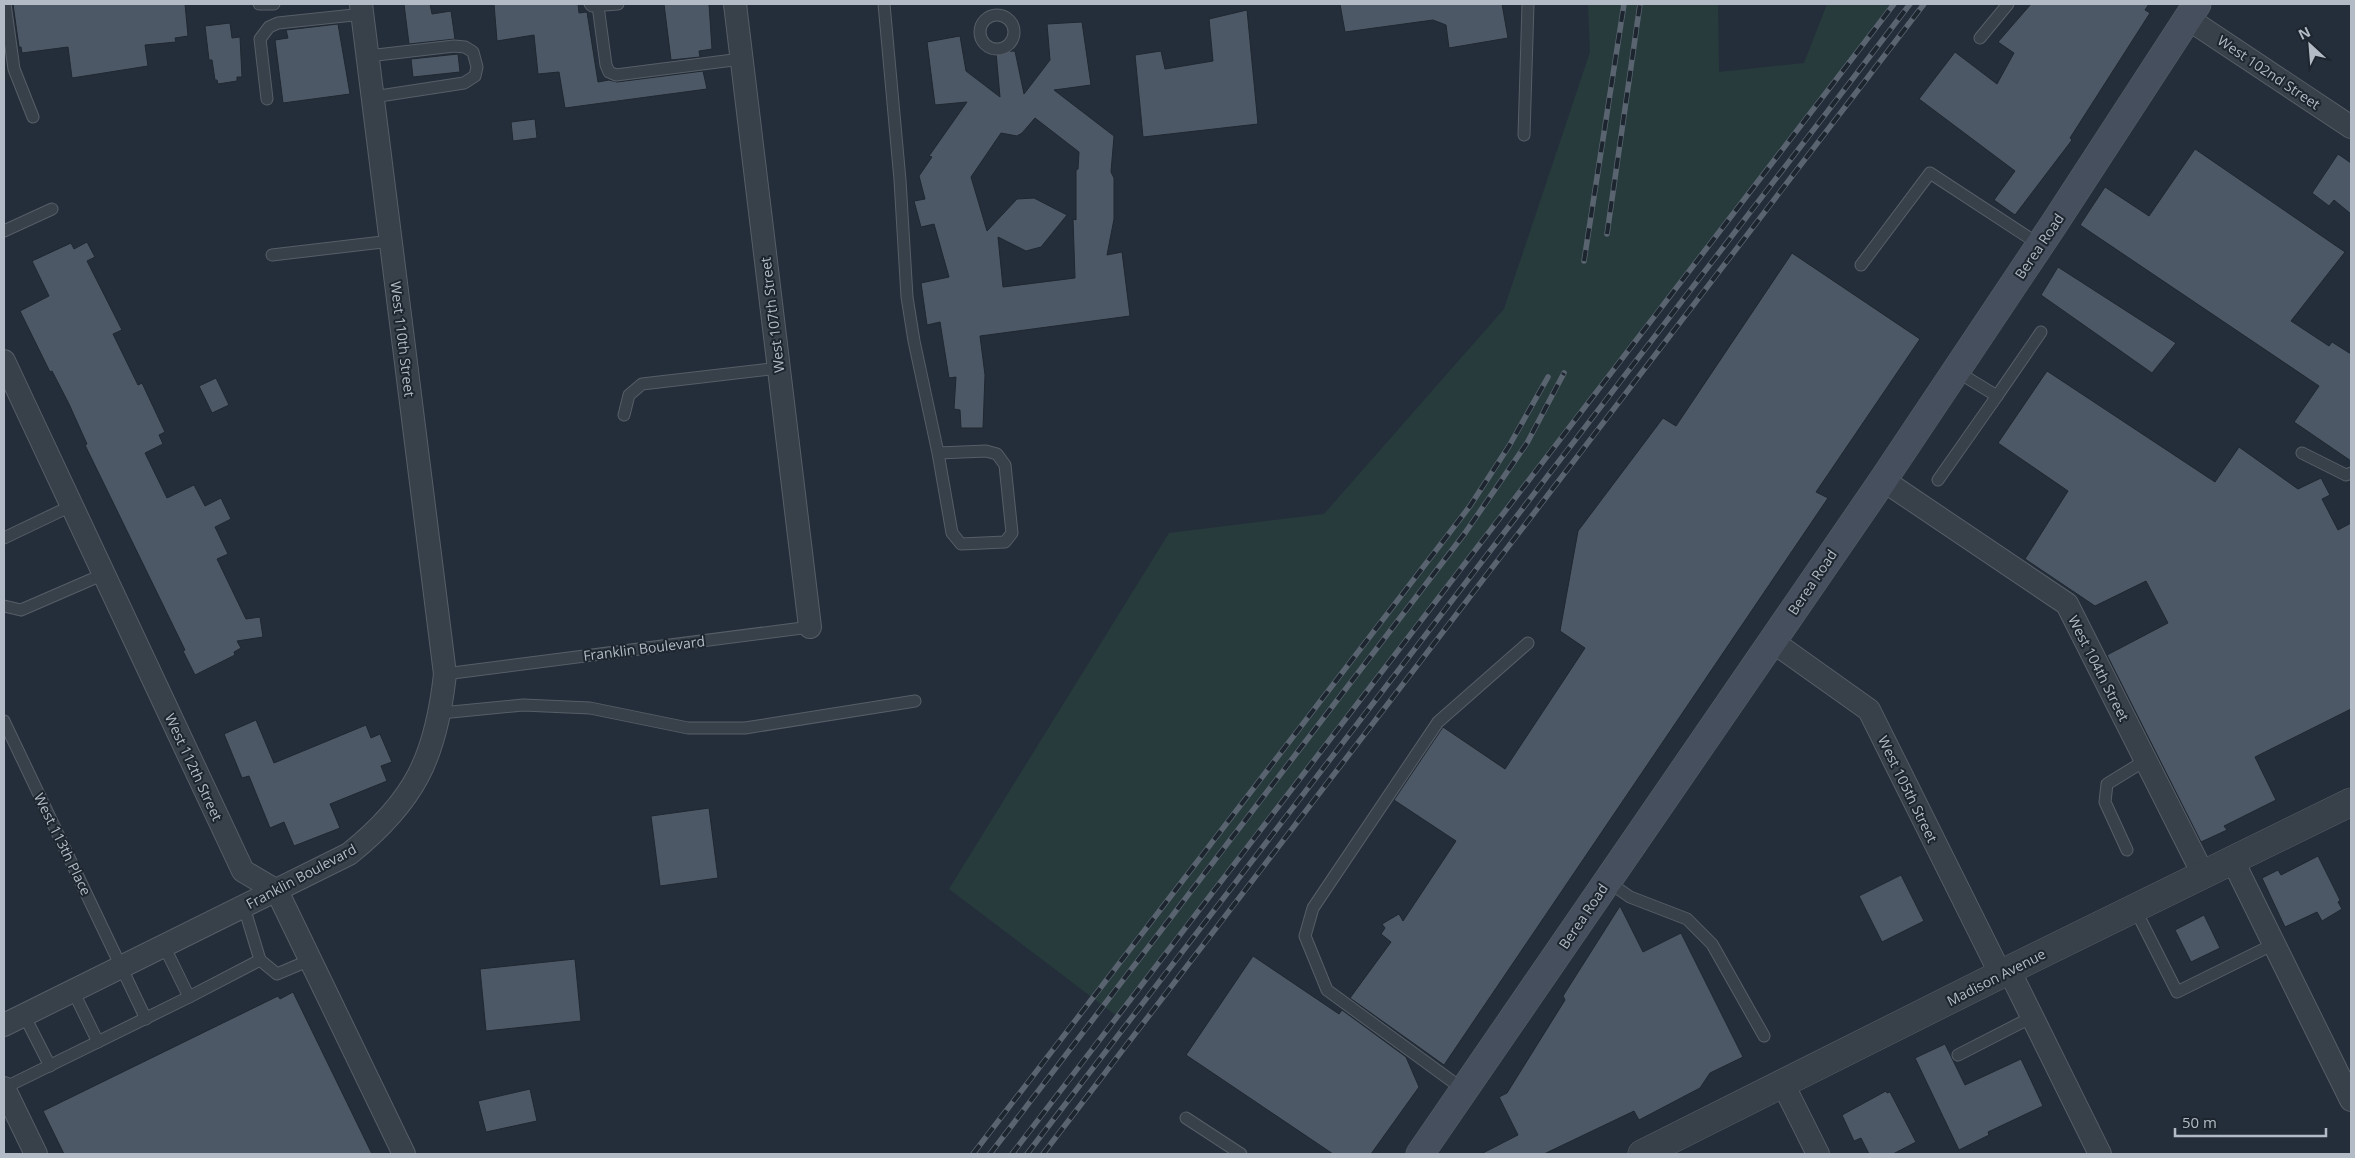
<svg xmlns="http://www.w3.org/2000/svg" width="2355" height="1158" viewBox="0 0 2355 1158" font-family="'Open Sans',sans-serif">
	<rect width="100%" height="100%" fill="#242e3a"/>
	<!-- green -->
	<polygon fill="#273b3c" points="1588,4 1718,4 1719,72 1804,63 1827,4 1893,4 1118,1017 949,889 1169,533 1324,514 1504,309 1590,52"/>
	<!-- building -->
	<g fill="#4c5865" stroke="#1f2731" fill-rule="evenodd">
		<polygon points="13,4 185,4 188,36 175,38 176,42 145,45 148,66 72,78 68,47 22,53 21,47 19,47"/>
		<polygon points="404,4 430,4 432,14 451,11 455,39 409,44"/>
		<polygon points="494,4 578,4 579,13 587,12 598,82 609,80 617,82 703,71 707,89 565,108 559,72 538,74 534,35 497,41"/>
		<polygon points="664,4 709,4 712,49 699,51 700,57 671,60"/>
		<polygon points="1340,4 1502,4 1508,38 1449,48 1446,25 1433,20 1345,32"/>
		<polygon points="2031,4 2149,4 2145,10 2150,13 2070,138 2072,140 2015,215 1994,200 2015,171 1919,99 1955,52 1997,84 2014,53 1998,42"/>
		<polygon points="1247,10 1258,124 1143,137 1135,55 1161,51 1165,69 1213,61 1209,19"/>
		<path d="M1082,22L1091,85L1054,90L1114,136L1111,172L1114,178V219L1107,255L1122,252L1130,316L980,336L985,375L983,428H961L960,410L954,409L956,377L949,378L940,322L927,325L921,283L949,277L934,224L921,227L914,201L925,199L919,176L932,157L929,156L967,102L935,105L927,42L960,36L966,71L1000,97L996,52L1015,51L1024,94L1050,60L1047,24ZM1035,118L1079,152L1078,169L1076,170V220L1073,219L1075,278L1003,287L998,237L1026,251L1041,247L1067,215L1034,198L1017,199L987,231L971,177L1001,133L1017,136L1022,133Z"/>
		<polygon points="230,23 232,38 240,37 242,77 237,77 237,81 218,84 217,80 215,80 212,60 209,60 205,26"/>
		<polygon points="338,24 350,94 283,103 275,40 288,38 286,30"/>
		<polygon points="458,54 460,72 413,77 411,59"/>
		<polygon points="535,119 537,138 513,141 511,122"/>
		<polygon points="2195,149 2345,252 2291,321 2329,346 2332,342 2351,354 2351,461 2294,422 2319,386 2080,225 2105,187 2149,216"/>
		<polygon points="2338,154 2351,163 2351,214 2334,200 2329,206 2312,193"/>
		<polygon points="87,242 95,257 87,261 122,330 113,334 138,385 142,383 165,432 159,435 163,444 145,453 167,498 194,485 205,506 221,498 231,519 215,527 228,554 217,559 246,619 260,617 263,637 237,641 241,648 234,652 235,655 195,675 183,651 185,650 85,445 87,444 69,404 52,371 50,372 20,311 49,296 32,261 71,243 74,249"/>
		<polygon points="1792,253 1920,339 1816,492 1828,498 1444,1065 1350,998 1391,942 1381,934 1385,928 1382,924 1399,914 1403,921 1456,841 1394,800 1443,727 1505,769 1585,648 1560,631 1578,531 1663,418 1676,426"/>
		<polygon points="2058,267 2176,343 2152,373 2041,295"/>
		<polygon points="2047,371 2215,482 2239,447 2298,489 2321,478 2330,495 2322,499 2338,530 2351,523 2351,709 2255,757 2276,800 2224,826 2227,830 2201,842 2107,655 2168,623 2146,581 2095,606 2025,559 2068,491 1998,443"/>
		<polygon points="216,378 229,405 212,413 199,386"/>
		<polygon points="256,720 274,763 366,725 371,738 380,734 392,762 381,766 387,781 330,804 340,828 294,846 284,822 270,828 249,776 242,778 224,734"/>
		<polygon points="709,808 718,878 660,886 651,816"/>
		<polygon points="2318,856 2340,900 2338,902 2342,909 2322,921 2317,912 2285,927 2262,878 2278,870 2281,875"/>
		<polygon points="1901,875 1924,921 1882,942 1859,896"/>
		<polygon points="1620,906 1643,952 1681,933 1743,1057 1710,1073 1700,1088 1639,1120 1634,1111 1544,1154 1481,1154 1518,1135 1499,1097 1507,1093 1565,1000 1563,996"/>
		<polygon points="2204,915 2220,948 2191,962 2175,930"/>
		<polygon points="1253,956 1339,1014 1342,1010 1406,1057 1419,1087 1371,1154 1333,1154 1186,1055"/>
		<polygon points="575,959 581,1021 486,1031 480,969"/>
		<polygon points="293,992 372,1154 64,1154 43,1111 278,996 280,999"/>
		<polygon points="1945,1044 1965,1085 2021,1059 2043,1106 1988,1132 1989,1135 1959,1150 1915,1058"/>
		<polygon points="530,1089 537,1121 486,1132 478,1101"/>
		<polygon points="1886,1091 1887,1093 1890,1092 1916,1142 1893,1154 1869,1154 1861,1138 1854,1141 1842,1115"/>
	</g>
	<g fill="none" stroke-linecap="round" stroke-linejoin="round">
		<defs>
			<g id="service">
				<polyline points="5,4 14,69 33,117"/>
				<polyline points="259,4 274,4"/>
				<polyline points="590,4 592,6 618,4"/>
				<polyline points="884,4 900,180 907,297 914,341 938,453 952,533 961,544 1005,542 1012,533 1005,465 997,454 986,451 938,453"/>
				<polyline points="598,6 606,65 609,72 616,75 741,59"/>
				<circle cx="997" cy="32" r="17"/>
				<polyline points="1980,38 2008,4"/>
				<polyline points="368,56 454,46 465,47 473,52 477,67 475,76 464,83 373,97"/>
				<polyline points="267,99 260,39 269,27 278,23 363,14"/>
				<polyline points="1524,135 1528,4"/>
				<polyline points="4,231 52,209"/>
				<polyline points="272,255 391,241"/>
				<polyline points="1861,265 1930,173 2040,245"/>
				<polyline points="1997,396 2041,332"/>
				<polyline points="624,415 629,395 642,384 779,368"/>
				<polyline points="2302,453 2346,475 2351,473"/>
				<polyline points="1938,480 1997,396 1956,371"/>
				<polyline points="4,538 71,506"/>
				<polyline points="4,606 21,610 104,574"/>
				<polyline points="445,674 810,627"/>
				<polyline points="441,713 523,705 590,708 688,728 745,728 915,701"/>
				<polyline points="4,721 146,1019"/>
				<polyline points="2127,850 2105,802 2107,784 2146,760"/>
				<polyline points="1607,881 1630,897 1687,919 1712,944 1764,1036"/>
				<polyline points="2135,909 2177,992 2274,944"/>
				<polyline points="260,960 277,974 310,960"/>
				<polyline points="73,991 98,1042"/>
				<polyline points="189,997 260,960 244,907"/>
				<polyline points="24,1015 50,1066"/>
				<polyline points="1958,1055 2032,1017"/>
				<polyline points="4,1088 189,997 164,946"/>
				<polyline points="1464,1090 1327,990 1305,936 1313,908 1438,722 1528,643"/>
				<polyline points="1186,1118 1241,1154"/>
			</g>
			<g id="minor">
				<polyline points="735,4 810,627"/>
				<polyline points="2187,18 2351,127"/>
				<polyline points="4,361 243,871 277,891 404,1154"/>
				<polyline points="1883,480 2067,604 2204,876"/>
				<polyline points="1772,641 1869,710 2001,975"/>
				<polyline points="2233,861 2351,1100"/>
				<polyline points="2009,970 2100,1154"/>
				<path d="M4,1025L349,854C415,801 436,757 445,674L361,4"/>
				<polyline points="1783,1084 1818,1154"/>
				<polyline points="4,1088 36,1154"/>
			</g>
			<polyline id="tertiary" points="1642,1154 2009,970 2351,802"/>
			<polyline id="secondary" points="1420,1154 1883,480 2054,224 2197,4"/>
		</defs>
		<!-- service casing -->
		<use href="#service" stroke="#565e68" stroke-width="13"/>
		<!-- minor casing -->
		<use href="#minor" stroke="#565e68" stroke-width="24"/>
		<!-- tertiary casing -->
		<use href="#tertiary" stroke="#565e68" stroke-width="29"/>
		<!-- secondary casing -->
		<use href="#secondary" stroke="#565e68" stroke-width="29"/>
		<!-- service -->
		<use href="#service" stroke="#38404a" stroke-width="11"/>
		<!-- minor -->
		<use href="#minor" stroke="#38404a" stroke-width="22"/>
		<!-- tertiary -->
		<use href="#tertiary" stroke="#38404a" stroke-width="28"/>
		<!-- secondary -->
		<use href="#secondary" stroke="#464f5d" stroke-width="28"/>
		<defs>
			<g id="rail">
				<polyline points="1607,234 1640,4"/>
				<polyline points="1584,261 1624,4"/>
				<polyline points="973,1154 1470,506 1509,446 1548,377"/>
				<polyline points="990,1154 1465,533 1527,443 1564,373"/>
				<polyline points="1012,1154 1894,4"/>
				<polyline points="1027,1154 1910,4"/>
				<polyline points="1043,1154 1924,4"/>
			</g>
		</defs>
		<!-- rail casing -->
		<use href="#rail" stroke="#5a6471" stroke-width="5.5"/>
		<!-- rail -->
		<use href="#rail" stroke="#1d252f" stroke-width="4" stroke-dasharray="11" stroke-linecap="butt"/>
	</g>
	<g text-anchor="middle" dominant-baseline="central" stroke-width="4" stroke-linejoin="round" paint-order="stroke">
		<!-- street labels -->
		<g font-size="14" fill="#b3bbc6" stroke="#1d252f">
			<text transform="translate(2269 72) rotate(34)">West 102nd Street</text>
			<text transform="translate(2039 246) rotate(-56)">Berea Road</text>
			<text transform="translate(772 315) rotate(-97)">West 107th Street</text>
			<text transform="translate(403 339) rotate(83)">West 110th Street</text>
			<text transform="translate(1812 582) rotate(-56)">Berea Road</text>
			<text transform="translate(644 648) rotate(-7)">Franklin Boulevard</text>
			<text transform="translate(2099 668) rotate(63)">West 104th Street</text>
			<text transform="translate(194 767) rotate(65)">West 112th Street</text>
			<text transform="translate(1908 789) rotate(64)">West 105th Street</text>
			<text transform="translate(63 844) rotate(64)">West 113th Place</text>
			<text transform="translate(301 876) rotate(-28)">Franklin Boulevard</text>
			<text transform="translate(1583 916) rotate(-56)">Berea Road</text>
			<text transform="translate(1996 977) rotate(-27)">Madison Avenue</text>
		</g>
	</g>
	<!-- border -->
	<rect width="2355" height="1158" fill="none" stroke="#b3bbc6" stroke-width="10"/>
	<!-- north arrow -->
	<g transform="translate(2310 45) rotate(334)" stroke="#1d252f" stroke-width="4" paint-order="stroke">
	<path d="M0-4L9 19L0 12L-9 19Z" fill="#b3bbc6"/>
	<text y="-8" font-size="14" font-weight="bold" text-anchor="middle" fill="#b3bbc6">N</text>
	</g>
	<!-- scale -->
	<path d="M2175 1128v8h151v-8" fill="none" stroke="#b3bbc6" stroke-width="2.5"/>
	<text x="2182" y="1128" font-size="15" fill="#b3bbc6" stroke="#1d252f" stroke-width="4" paint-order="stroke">50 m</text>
</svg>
